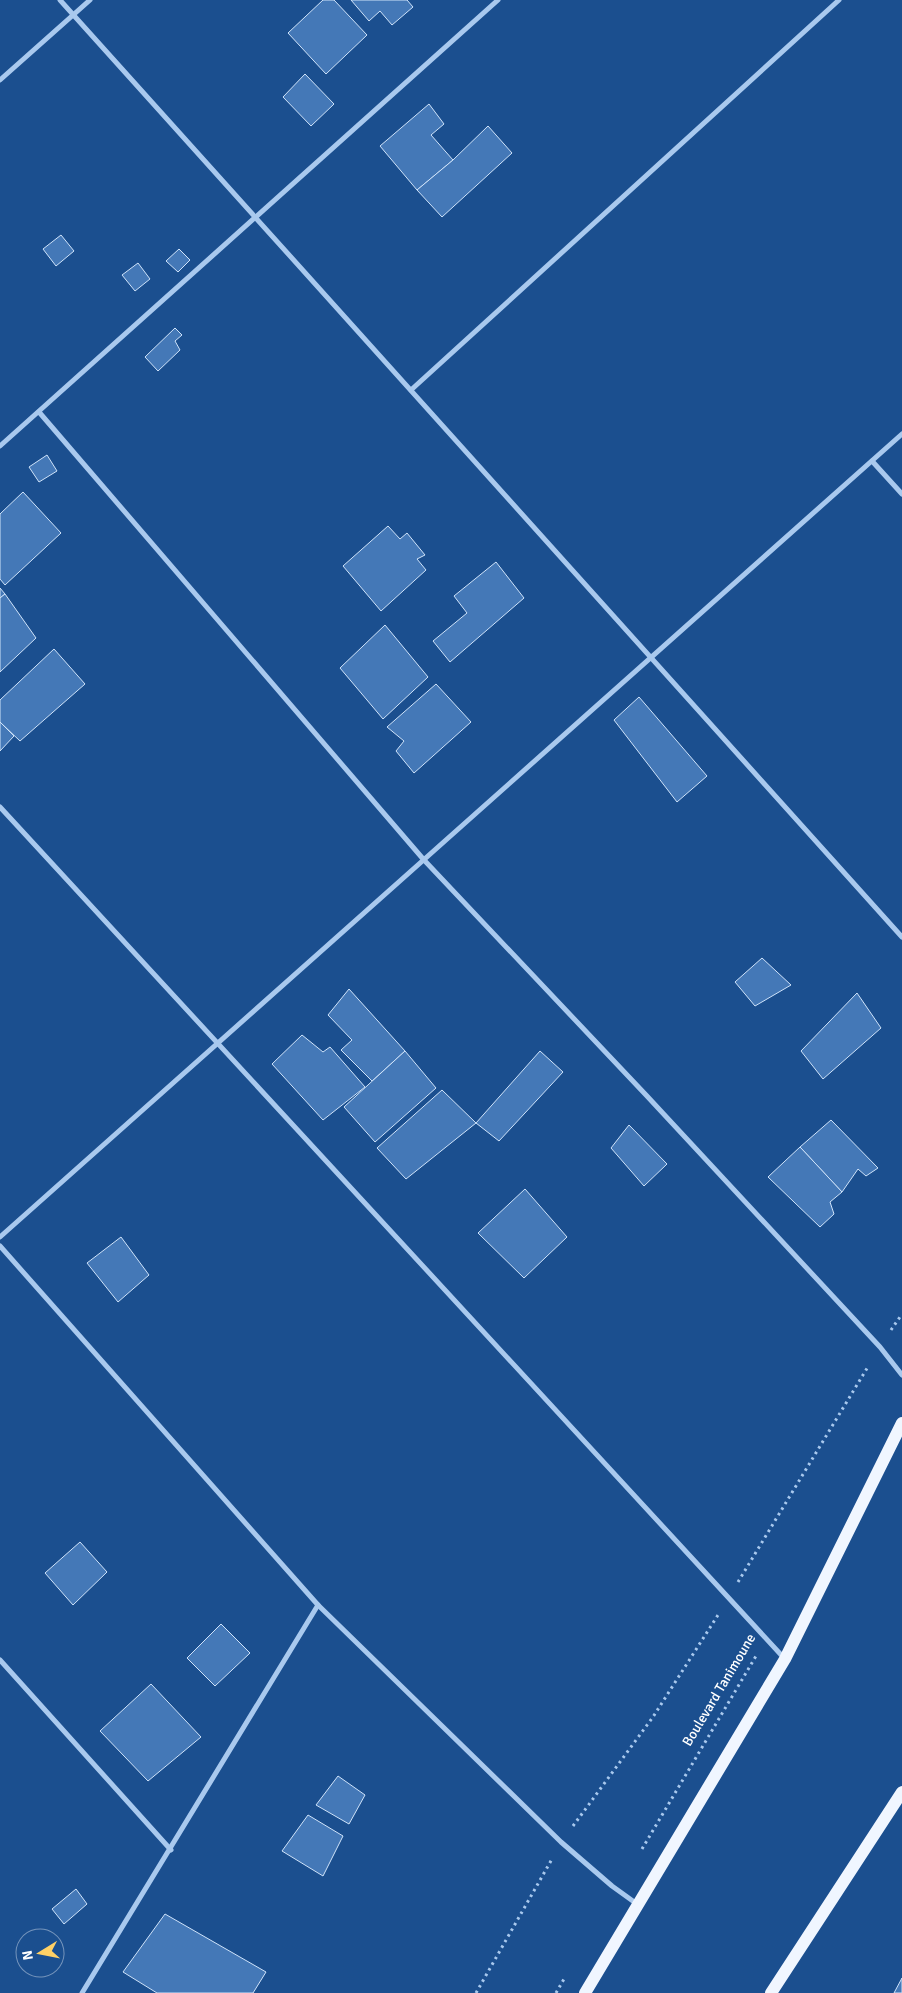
<svg xmlns="http://www.w3.org/2000/svg" width="902" height="1993" viewBox="0 0 902 1993" font-family="Signika,sans-serif">
	<rect width="100%" height="100%" fill="#1b4f8f"/>
	<!-- building -->
	<g fill="#4478b7" stroke="#cfe3fa">
		<polygon points="323,0 334,0 367,35 326,74 288,33"/>
		<polygon points="351,0 407,0 413,7 392,25 380,11 369,21"/>
		<polygon points="305,74 334,104 311,126 283,97"/>
		<polygon points="429,104 444,124 431,135 453,160 417,190 380,146"/>
		<polygon points="488,126 512,153 442,217 417,190 453,160"/>
		<polygon points="61,235 74,251 56,266 43,249"/>
		<polygon points="179,249 190,260 178,272 166,261"/>
		<polygon points="138,263 150,279 135,291 122,275"/>
		<polygon points="175,328 182,335 175,341 180,350 158,371 145,357"/>
		<polygon points="47,455 57,471 39,482 29,467"/>
		<polygon points="23,492 61,533 5,585 0,579 0,514"/>
		<polygon points="388,526 400,539 407,533 425,555 417,559 426,570 381,611 343,566"/>
		<polygon points="496,562 524,598 450,662 433,641 467,613 454,596"/>
		<polygon points="0,588 5,594 0,598"/>
		<polygon points="5,594 36,638 0,672 0,598"/>
		<polygon points="385,625 428,677 383,719 340,668"/>
		<polygon points="54,649 85,684 20,741 0,722 0,700"/>
		<polygon points="436,684 471,722 414,773 396,751 404,741 387,727"/>
		<polygon points="639,697 707,776 677,802 614,720"/>
		<polygon points="0,722 14,736 0,751"/>
		<polygon points="762,958 791,985 755,1006 735,982"/>
		<polygon points="349,989 405,1051 372,1081 341,1050 352,1040 328,1015"/>
		<polygon points="857,993 881,1028 823,1079 801,1051"/>
		<polygon points="302,1035 323,1052 330,1047 365,1087 323,1120 272,1064"/>
		<polygon points="405,1051 436,1088 375,1142 344,1107"/>
		<polygon points="540,1051 563,1072 499,1141 476,1123"/>
		<polygon points="442,1090 476,1123 406,1179 377,1148"/>
		<polygon points="831,1120 878,1168 866,1176 858,1169 842,1192 800,1147"/>
		<polygon points="629,1125 667,1164 644,1186 611,1148"/>
		<polygon points="800,1147 842,1192 830,1202 834,1214 820,1227 768,1177"/>
		<polygon points="525,1189 567,1237 524,1278 478,1233"/>
		<polygon points="121,1237 149,1275 118,1302 87,1263"/>
		<polygon points="80,1542 107,1572 73,1605 45,1573"/>
		<polygon points="221,1624 250,1653 215,1686 187,1658"/>
		<polygon points="151,1684 201,1737 148,1781 100,1731"/>
		<polygon points="338,1776 365,1795 349,1824 316,1805"/>
		<polygon points="308,1815 343,1836 323,1876 282,1851"/>
		<polygon points="76,1889 87,1904 64,1924 52,1909"/>
		<polygon points="165,1914 266,1972 253,1993 157,1993 123,1972"/>
		<polygon points="902,1978 902,1993 894,1993"/>
	</g>
	<g fill="none" stroke-linecap="round" stroke-linejoin="round">
		<!-- path -->
		<g stroke="#a9c9ee" stroke-width="3" stroke-dasharray="2.5 4" stroke-linecap="butt">
			<polyline points="891,1330 902,1314"/>
			<polyline points="738,1582 869,1365"/>
			<polyline points="573,1826 653,1717 718,1615"/>
			<polyline points="642,1849 756,1656"/>
			<polyline points="476,1993 552,1859"/>
			<polyline points="556,1993 564,1979"/>
		</g>
		<!-- minor -->
		<g stroke="#a9c9ee" stroke-width="5">
			<polyline points="60,0 902,937"/>
			<polyline points="0,80 90,0"/>
			<polyline points="411,390 839,0"/>
			<polyline points="39,412 424,860 646,1095 880,1347 902,1375"/>
			<polyline points="0,446 498,0"/>
			<polyline points="872,461 902,494"/>
			<polyline points="0,807 784,1658"/>
			<polyline points="0,1237 902,434"/>
			<polyline points="0,1246 318,1605 561,1842 612,1886 637,1904"/>
			<polyline points="0,1660 171,1850"/>
			<polyline points="82,1993 318,1605"/>
		</g>
		<!-- primary -->
		<g stroke="#f0f6ff" stroke-width="12">
			<polyline points="585,1993 785,1659 902,1423"/>
			<polyline points="771,1993 902,1792"/>
		</g>
	</g>
	<g text-anchor="middle" dominant-baseline="central" stroke-width="4.5" stroke-linejoin="round" paint-order="stroke">
		<!-- street labels -->
		<g font-size="14" fill="#fff" stroke="#1b4f8f">
			<text transform="translate(719 1690) rotate(-59)">Boulevard Tanimoune</text>
		</g>
	</g>
	<!-- north arrow -->
	<g transform="translate(40 1953) rotate(260)"><circle r="24" fill="#1b4f8f" stroke="#7695bc"/>
	<path d="M0-4L9 19L0 12L-9 19Z" fill="#ffd166"/>
	<text y="-8" font-size="14" font-weight="bold" text-anchor="middle" fill="#ffffff">N</text>
	</g>
</svg>
